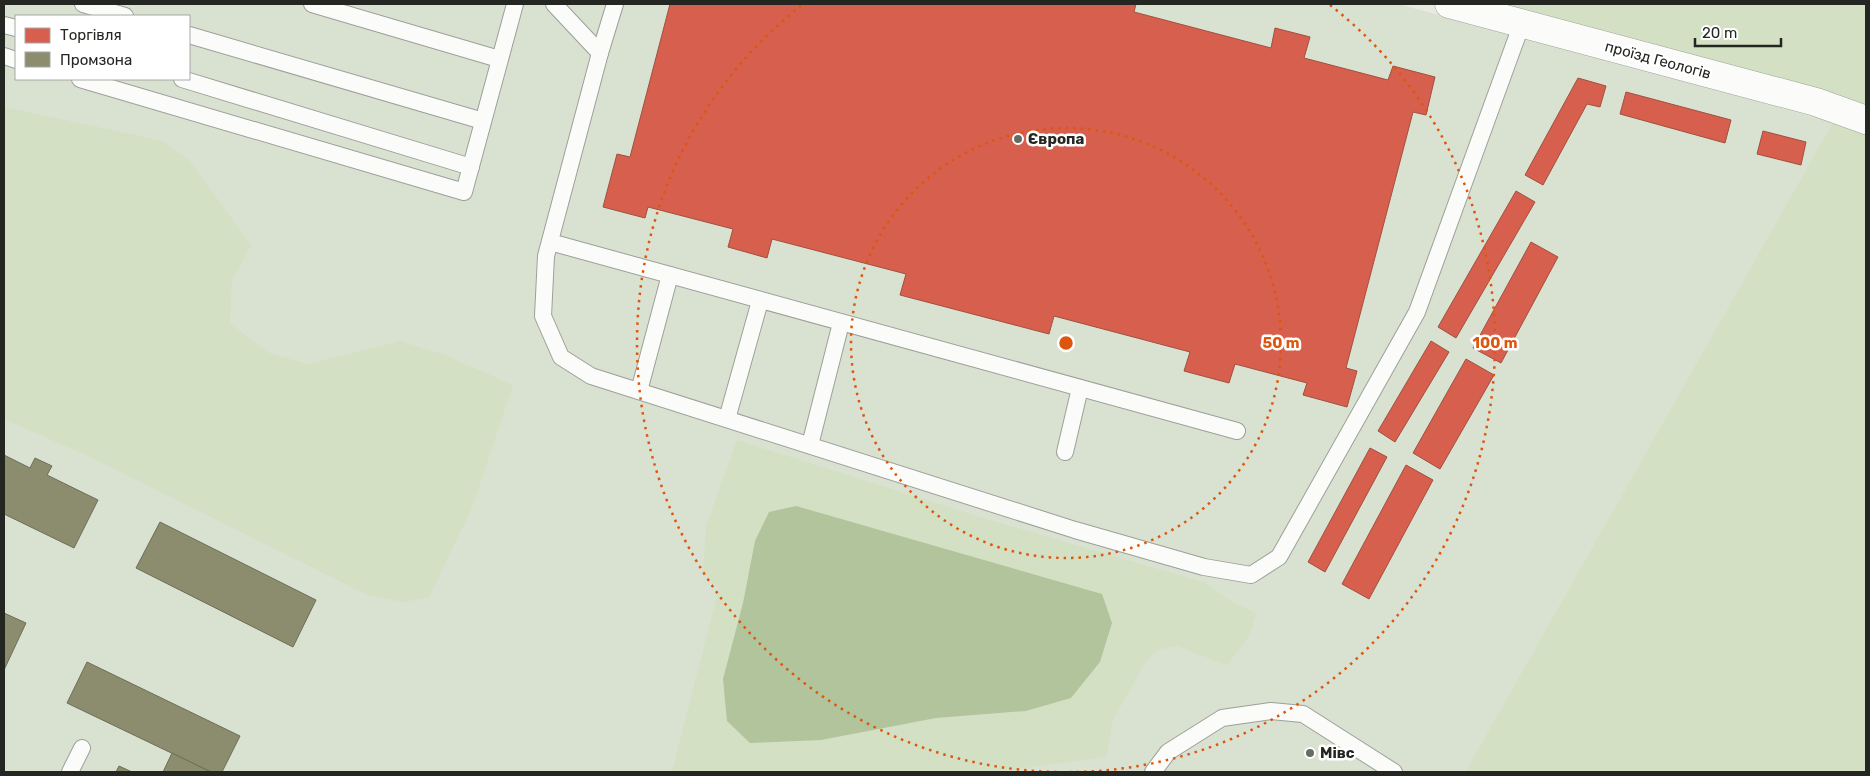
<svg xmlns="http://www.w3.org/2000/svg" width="1870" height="776" viewBox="0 0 1870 776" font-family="Rubik,sans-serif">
	<rect width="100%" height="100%" fill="#e6eae1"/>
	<!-- built -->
	<path fill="#d9e1d1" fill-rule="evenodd" d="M4,4H1398L1833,122L1465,772H4ZM16,16H189V79H16Z"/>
	<!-- green -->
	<g fill="#d3e0c4" fill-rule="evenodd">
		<polygon points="1485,4 1866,4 1866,772 1465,772 1846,99"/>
		<polygon points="4,107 163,141 189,160 251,245 232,281 230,323 269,353 308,364 400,341 445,355 513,385 472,508 429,597 404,602 370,596 99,461 4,419"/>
		<path d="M737,440L977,516L1206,583L1232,602L1256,613L1250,635L1227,665L1176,646L1157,650L1146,661L1113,720L1106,757L994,772H672L719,588L703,574L706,526ZM755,541L1100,662L1071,698L1026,711L936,718L743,603Z"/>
	</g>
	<!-- water -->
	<polygon fill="#b2c49b" points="796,506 1102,594 1112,623 1100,662 1071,698 1026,711 936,718 821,740 750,743 727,721 723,679 743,603 755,541 769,512"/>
	<!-- shops -->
	<g fill="#d6604d" stroke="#a14f40">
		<polygon points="670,4 1136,4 1134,12 1271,48 1275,28 1310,37 1304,58 1388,80 1393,66 1435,77 1426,115 1413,112 1346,368 1357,371 1347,407 1303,395 1307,383 1235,364 1229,383 1184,371 1190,352 1054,316 1049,334 900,295 906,274 772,239 767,258 728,247 733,229 648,207 645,218 603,207 617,154 630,157"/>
		<polygon points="1578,78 1606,86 1600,107 1587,104 1543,185 1525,175"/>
		<polygon points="1626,92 1731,120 1725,143 1620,114"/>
		<polygon points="1763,131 1806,142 1801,165 1757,154"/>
		<polygon points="1516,191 1535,202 1456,338 1438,327"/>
		<polygon points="1531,242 1558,257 1501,363 1473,348"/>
		<polygon points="1431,341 1449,352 1395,442 1378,431"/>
		<polygon points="1466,359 1494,375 1440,469 1413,453"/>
		<polygon points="1370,448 1387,457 1325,572 1308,562"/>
		<polygon points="1406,465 1433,480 1369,599 1342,584"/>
	</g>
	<!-- industry -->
	<g fill="#8c8c6e" stroke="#6d6e57">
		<polygon points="4,455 30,468 35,458 52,466 47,475 98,500 74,548 4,514"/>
		<polygon points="160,522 316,600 293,647 136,568"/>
		<polygon points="4,613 26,623 4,670"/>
		<polygon points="87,662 240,736 222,772 211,772 67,703"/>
		<polygon points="172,753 211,772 163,772"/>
		<polygon points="119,766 132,772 116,772"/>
	</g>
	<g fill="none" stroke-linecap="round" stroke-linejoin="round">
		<defs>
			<g id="lane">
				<polyline points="83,4 125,16"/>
				<polyline points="312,4 499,59"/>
				<polyline points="554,4 600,53 615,4"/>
				<polyline points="4,25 16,28"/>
				<polyline points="189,35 483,121"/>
				<polyline points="600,53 546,256 543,316 561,357 591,376 1075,530 1204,567 1251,575 1279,557 1417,312 1522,23"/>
				<polyline points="4,56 16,60"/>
				<polyline points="80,79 464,192 515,4"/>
				<polyline points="182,79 471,167"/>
				<polyline points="550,242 1237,431"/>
				<polyline points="639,391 670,275"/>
				<polyline points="727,419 760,301"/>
				<polyline points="810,445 841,323"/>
				<polyline points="1065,452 1080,388"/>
				<polyline points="70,772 82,748"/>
				<polyline points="1153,772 1168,752 1222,718 1271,711 1303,714 1394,772"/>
			</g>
			<polyline id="street" points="1449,4 1816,102 1866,120"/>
		</defs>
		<!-- lane casing -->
		<use href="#lane" stroke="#9da099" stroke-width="18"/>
		<!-- street casing -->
		<use href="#street" stroke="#9da099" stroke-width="29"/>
		<!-- lane -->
		<use href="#lane" stroke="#fbfcfa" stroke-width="16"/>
		<!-- street -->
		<use href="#street" stroke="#fbfcfa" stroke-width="28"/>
	</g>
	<!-- distance rings -->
	<g fill="none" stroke="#de560d" stroke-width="2.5" stroke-dasharray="2.5 5">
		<circle cx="1066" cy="343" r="215"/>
		<path d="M1330 5A429 429 0 1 1 802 5"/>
	</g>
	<!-- markers -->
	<g fill="#686b64" stroke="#fff" stroke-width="2">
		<circle cx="1018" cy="139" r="5"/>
		<circle cx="1310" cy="753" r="5"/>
	</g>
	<g text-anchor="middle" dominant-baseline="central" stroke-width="5" stroke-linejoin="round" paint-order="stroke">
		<!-- street labels -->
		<g font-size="15" fill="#242721" stroke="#fff">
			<text transform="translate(1658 60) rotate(15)">проїзд Геологів</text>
		</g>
		<!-- poi labels -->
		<g font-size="15" font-weight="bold" fill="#242721" stroke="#fff" text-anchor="start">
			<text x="1028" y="139">Європа</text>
			<text x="1320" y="753">Мівс</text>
		</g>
	</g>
	<circle cx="1066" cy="343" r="8" fill="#de560d" stroke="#fff" stroke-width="2.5"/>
	<g font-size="15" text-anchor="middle" font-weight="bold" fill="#de560d" stroke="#fff" stroke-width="5" stroke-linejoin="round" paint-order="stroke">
		<text x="1281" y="348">50 m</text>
		<text x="1495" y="348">100 m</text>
	</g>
	<!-- border -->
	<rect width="1870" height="776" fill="none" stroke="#242721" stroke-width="10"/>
	<!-- legend -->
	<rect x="15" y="15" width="175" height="65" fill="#ffffff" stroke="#a7a9a6"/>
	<rect x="25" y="28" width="25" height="15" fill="#d6604d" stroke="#a7a9a6"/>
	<text x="60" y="40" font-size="15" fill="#242721">Торгівля</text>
	<rect x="25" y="52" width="25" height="15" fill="#8c8c6e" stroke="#a7a9a6"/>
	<text x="60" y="65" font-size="15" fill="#242721">Промзона</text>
	<!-- scale -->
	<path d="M1695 38v8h86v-8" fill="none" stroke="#242721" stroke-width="2.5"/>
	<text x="1702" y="38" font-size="15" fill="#242721" stroke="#ffffff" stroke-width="4" paint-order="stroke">20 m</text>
</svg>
